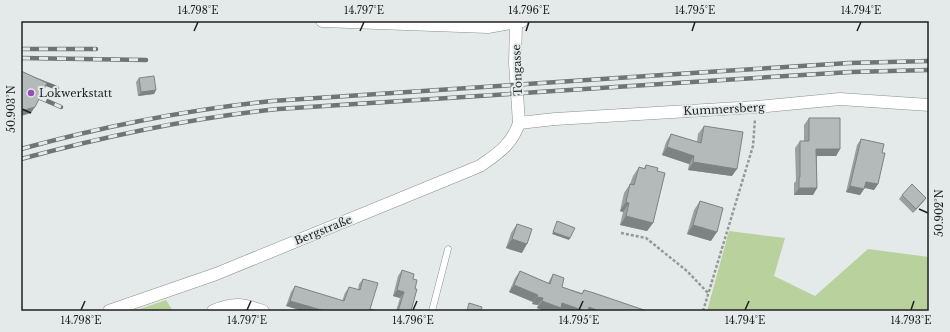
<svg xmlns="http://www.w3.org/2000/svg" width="950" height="332" viewBox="0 0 950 332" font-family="'Libre Baskerville',serif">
	<rect width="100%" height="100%" fill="#e4eae9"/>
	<!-- green -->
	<g fill="#b8d19d">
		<polygon points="729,231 785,238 774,276 815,296 868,249 929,257 929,311 707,311"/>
		<polygon points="166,300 173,311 134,311"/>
	</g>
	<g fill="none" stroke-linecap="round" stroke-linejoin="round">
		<defs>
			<polyline id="lane" points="432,311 448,249"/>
			<g id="street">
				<polyline points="322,21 488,27 522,21"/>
				<polyline points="519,123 555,119 756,107 840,99 929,105"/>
				<path d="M109,311L216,274L480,166C497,154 512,145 519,123L515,63L516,23"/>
				<path d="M213,311C233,302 244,304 263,311"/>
			</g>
		</defs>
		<!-- lane casing -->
		<use href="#lane" stroke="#8a8f8e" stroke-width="7"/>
		<!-- street casing -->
		<use href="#street" stroke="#8a8f8e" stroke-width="13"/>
		<!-- path -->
		<g stroke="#949998" stroke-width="2.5" stroke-dasharray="3 2" stroke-linecap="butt">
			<polyline points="621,233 646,238 687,271 708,293"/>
			<polyline points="703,311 753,146 755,119"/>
		</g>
		<!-- lane -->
		<use href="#lane" stroke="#fff" stroke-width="6"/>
		<!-- street -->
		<use href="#street" stroke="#fff" stroke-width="12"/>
		<defs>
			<g id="rail">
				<polyline points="21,49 96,49"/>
				<polyline points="21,58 146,60"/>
				<polyline points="21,74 57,88"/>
				<polyline points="38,97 61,107"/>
				<path d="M21,149C105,126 185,110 272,101L723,71L849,63L929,61"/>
				<path d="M21,159C106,136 190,118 278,109L723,80L851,72L929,70"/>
			</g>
		</defs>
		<!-- rail casing -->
		<use href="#rail" stroke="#707473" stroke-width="4.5"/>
		<!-- rail -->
		<use href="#rail" stroke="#e4eae9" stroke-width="3" stroke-dasharray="9" stroke-linecap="butt"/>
	</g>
	<!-- wall -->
	<g fill="#9b9fa0">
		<polygon points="139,78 156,90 154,94 138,96 136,82"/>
		<polygon points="809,118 840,149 836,156 817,156 817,188 813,195 794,195 794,183 796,181 795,148 800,141 804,141 804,125"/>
		<polygon points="704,126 732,176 688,170 689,164 662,155 666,142 671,134 697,142 698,134"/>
		<polygon points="861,139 882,153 878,184 874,190 864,188 864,189 860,195 846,192 857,145"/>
		<polygon points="646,165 657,171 653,223 647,231 620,225 623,212 620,211 624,193 630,184 633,176 639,167 644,168"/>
		<polygon points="902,195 926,198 923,202 913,213 899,199"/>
		<polygon points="700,201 711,241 687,234 694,210"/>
		<polygon points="517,224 522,253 506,248 511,233"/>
		<polygon points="402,270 413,279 415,289 411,311 396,311 400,298 393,296 398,276"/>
		<polygon points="520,271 548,283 553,274 562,287 582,293 584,290 647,311 545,311 537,308 538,305 532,304 533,302 509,292 515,278"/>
		<polygon points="363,279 370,309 286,306 291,292 295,286 342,301 345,293 349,287 358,290 359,284"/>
	</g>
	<!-- shaded-wall -->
	<g fill="#7e8282">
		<polygon points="156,90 154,94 138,96 141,92"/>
		<polygon points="35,107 31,113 21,116 21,111"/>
		<polygon points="667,147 694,156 689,164 662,155"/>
		<polygon points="816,149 840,149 836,156 812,156"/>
		<polygon points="693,162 737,169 732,176 688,170"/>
		<polygon points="866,182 878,184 874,190 862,187"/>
		<polygon points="850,186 864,189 860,195 846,192"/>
		<polygon points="799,188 817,188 813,195 794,195"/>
		<polygon points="926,198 923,202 913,213 916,209"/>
		<polygon points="626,202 629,203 623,212 620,211"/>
		<polygon points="626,216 653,223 647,231 620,225"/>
		<polygon points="693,225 717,232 711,241 687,234"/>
		<polygon points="553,232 570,238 569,240 552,234"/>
		<polygon points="512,239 527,244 522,253 506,248"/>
		<polygon points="514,285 538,295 533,302 509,292"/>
		<polygon points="397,290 404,292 400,298 393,296"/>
		<polygon points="537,297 543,298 538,305 532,304"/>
		<polygon points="290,301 325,311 302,311 286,306"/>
		<polygon points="542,301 562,303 585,311 545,311 537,308"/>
		<polygon points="589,307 599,311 586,311"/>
	</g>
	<!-- building -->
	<g fill="#b4b9ba" stroke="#7e8282">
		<polygon points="21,71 47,83 35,107 21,111"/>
		<polygon points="154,76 156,90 141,92 139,78"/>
		<polygon points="809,118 840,118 840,149 816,149 817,188 799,188 799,177 800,177 800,141 809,141"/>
		<polygon points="704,126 743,132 737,169 693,162 694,156 667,147 671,134 701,143"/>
		<polygon points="861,139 884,144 882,153 885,153 878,184 866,182 864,189 850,186"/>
		<polygon points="646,165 658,168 657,171 665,173 653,223 626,216 629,203 626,202 630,184 634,185 639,167 645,169"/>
		<polygon points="912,184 926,198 916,209 902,195"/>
		<polygon points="700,201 723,208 717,232 693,225"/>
		<polygon points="557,221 575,228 570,238 553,232"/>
		<polygon points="517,224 532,229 527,244 512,239"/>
		<polygon points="402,270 414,274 413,279 417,280 415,289 417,289 411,311 398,311 404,292 397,290"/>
		<polygon points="520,271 550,284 553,274 564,278 562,287 582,294 584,290 594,293 647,311 599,311 589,307 588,311 585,311 562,303 561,308 542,301 543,298 537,297 538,295 514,285"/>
		<polygon points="363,279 378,283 370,309 377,311 325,311 290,301 295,286 344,301 349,287 360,290"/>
		<polygon points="469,303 482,307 481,311 467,311"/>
	</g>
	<!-- ticks -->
	<path fill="none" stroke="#1f2120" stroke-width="1.5" d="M194,31L198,22M360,31L364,22M526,31L529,22M692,31L695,22M857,31L861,22M22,109L31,113M919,209L928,213M81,310L85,301M247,310L251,301M413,310L417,301M579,310L583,301M745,310L749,301M911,310L914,301"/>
	<!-- markers -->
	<circle fill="#984bbc" stroke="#e4eae9" stroke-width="1.5" cx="31" cy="93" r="4"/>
	<g text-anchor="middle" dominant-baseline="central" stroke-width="4" stroke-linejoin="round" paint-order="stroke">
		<!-- street labels -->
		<g font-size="11" fill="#1f2120" stroke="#e4eae9">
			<text transform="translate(517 70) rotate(-92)">Tongasse</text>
			<text transform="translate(724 109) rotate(-3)">Kummersberg</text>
			<text transform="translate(323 230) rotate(-22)">Bergstraße</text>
		</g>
		<!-- poi labels -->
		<g font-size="11" fill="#1f2120" stroke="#e4eae9" text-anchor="start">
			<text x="39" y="93">Lokwerkstatt</text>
		</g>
	</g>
	<!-- border -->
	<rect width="950" height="332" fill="none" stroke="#e4eae9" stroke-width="44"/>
	<rect x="22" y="22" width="906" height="288" fill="none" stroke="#1f2120" stroke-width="1.5"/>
	<g font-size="10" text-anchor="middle" fill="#1f2120">
		<text x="198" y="14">14.798°E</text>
		<text x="364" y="14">14.797°E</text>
		<text x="529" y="14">14.796°E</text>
		<text x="695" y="14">14.795°E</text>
		<text x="861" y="14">14.794°E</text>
		<text transform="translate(11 109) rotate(-90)" y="4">50.903°N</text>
		<text transform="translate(939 213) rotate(-90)" y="4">50.902°N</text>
		<text x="81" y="324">14.798°E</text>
		<text x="247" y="324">14.797°E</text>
		<text x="413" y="324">14.796°E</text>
		<text x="579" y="324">14.795°E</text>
		<text x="745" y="324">14.794°E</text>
		<text x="911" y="324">14.793°E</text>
	</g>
</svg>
